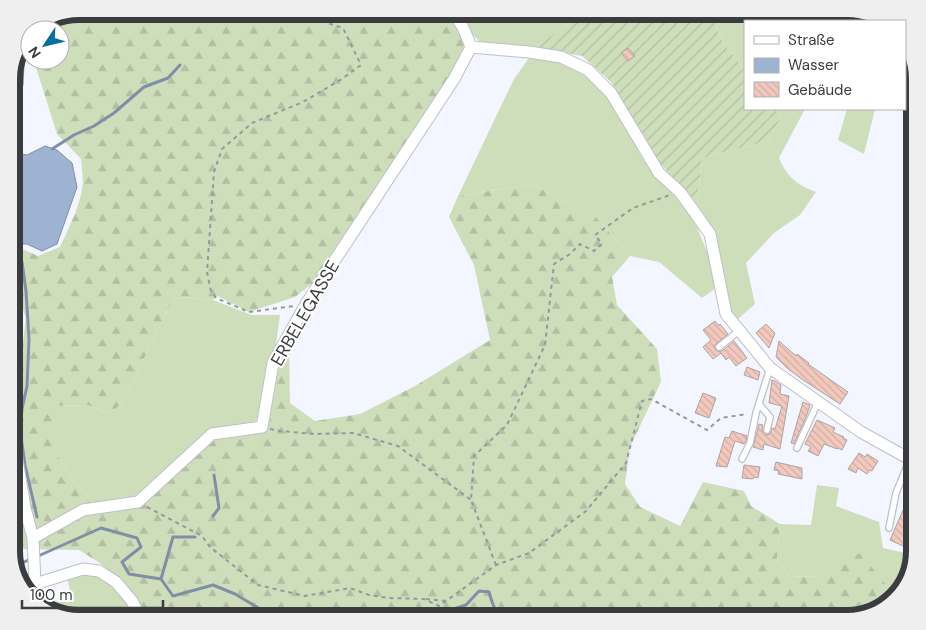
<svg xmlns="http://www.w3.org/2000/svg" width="926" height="630" viewBox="0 0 926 630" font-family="'DM Sans',sans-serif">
	<defs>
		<pattern id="forest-firs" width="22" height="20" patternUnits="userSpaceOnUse" patternTransform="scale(1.25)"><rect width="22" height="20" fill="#cedebb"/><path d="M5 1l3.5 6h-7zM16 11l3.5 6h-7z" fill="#b2bfa2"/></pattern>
		<pattern id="garden-furrows" width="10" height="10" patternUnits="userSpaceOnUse" patternTransform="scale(1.25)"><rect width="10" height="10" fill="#cedebb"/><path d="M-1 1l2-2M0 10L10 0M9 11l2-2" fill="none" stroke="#b2bfa2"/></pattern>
		<pattern id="building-back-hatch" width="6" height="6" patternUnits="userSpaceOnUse" patternTransform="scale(1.25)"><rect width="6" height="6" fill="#f3c9be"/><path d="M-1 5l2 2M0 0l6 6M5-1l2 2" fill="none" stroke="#d1aea4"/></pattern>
	</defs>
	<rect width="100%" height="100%" fill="#f4f6ff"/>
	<!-- grass -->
	<g fill="#cedebb">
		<polygon points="450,11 585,11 535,48 480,42"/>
		<polygon points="710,11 797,11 792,21 745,21 745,70 723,43"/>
		<polygon points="529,58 562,63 593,80 611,101 644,161 667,186 694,220 712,264 716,288 702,298 659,262 630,256 595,216 531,184 458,196 514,79"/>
		<path d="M775,109H805L779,158C787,177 797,185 816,192L800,215L774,233L746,263L755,304L738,319L733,317L713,236L697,204L702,158L768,141L781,117Z"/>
		<polygon points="847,109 875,109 864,154 838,140"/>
		<polygon points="180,297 213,300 252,315 280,315 275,351 260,415 252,425 135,495 95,503 75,484 54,450 54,406 88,405 108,414 122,404 171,302"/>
		<polygon points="817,485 839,488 836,506 879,522 883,548 914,555 903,589 897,595 893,593 860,554 817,577 789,576 777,559 780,524 811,525"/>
		<polygon points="87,573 103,579 122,596 138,619 79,619 57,612 55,602 72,599 67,577"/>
	</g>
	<!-- forest -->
	<polygon fill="url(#forest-firs)" points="79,11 445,11 465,34 462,58 318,279 295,297 249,312 217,296 213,300 180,297 171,302 122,404 108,414 88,405 54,406 54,450 75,484 95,503 135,495 180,469 205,438 247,436 264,416 282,348 289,349 290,403 315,421 360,414 415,386 490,340 474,265 449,217 458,196 531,184 595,216 630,256 612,277 617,305 657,349 661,382 630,447 625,484 640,507 680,526 703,482 744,491 751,506 780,524 777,559 789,576 817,577 860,553 893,593 897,595 881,610 847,619 224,619 201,611 184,619 146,619 130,592 103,565 79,550 18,549 11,550 11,410 14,410 26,318 14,285 11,283 11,244 38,256 60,247 75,214 81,195 83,182 81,159 57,134 34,61 60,60 60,30 34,30"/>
	<!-- garden -->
	<polygon fill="url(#garden-furrows)" points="585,11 710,11 723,43 745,70 745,109 775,109 781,117 768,141 702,158 697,204 658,161 611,82 582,56 535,48"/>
	<!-- water -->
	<g fill="#9eb3d2" stroke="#808fa6">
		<polygon points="25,45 23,85 18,95 11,99 11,75"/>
		<polygon points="45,146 57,150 72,163 77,187 57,244 42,251 27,244 16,244 11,242 11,156 17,153 27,155"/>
	</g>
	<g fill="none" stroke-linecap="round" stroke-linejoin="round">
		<!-- stream -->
		<g stroke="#808fa6" stroke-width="3">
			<polyline points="11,139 21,154 21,158"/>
			<polyline points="52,149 74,135 94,126 114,113 144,87 168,78 180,65"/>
			<polyline points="17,241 16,244 22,262 26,291 29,339 27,386 22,409 20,430 25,465 37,517"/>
			<polyline points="213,516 219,508 214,475"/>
			<polyline points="36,557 101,528 137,538 141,547 122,562 129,574 161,579 173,596 213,585 235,594 272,616 342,619"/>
			<polyline points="15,567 30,559"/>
			<polyline points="161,579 173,537 195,537"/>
			<path d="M422,619L466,605L479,591L489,592C492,603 495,613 505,619"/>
		</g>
	</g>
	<!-- building -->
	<g fill="url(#building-back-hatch)" stroke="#ada4a2">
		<polygon points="628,48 635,56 628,61 621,53"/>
		<polygon points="715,321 719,326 720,324 728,334 716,344 714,347 716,350 718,351 722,351 734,341 747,358 736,366 729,357 726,360 721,353 713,359 703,347 711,340 703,330"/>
		<polygon points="766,324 775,333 769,348 756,333"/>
		<polygon points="779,341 796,356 797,354 809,363 808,364 848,392 840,404 803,380 787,368 776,357"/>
		<polygon points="747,367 760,372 758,380 744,375"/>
		<polygon points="772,380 775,381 781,385 780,394 789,396 780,449 764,444 763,450 753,447 759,424 763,425 762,431 764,434 766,435 770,434 772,428 775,429 782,406 769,403"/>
		<polygon points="703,393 716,398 709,418 695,413"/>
		<polygon points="803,402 810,405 806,417 794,444 791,443"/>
		<polygon points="817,420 835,428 833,432 844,437 843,438 847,440 842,450 838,448 837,449 824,444 818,456 808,451 811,447 805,444"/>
		<polygon points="732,431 747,436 746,441 744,444 735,441 727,467 716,466 725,437 729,438"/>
		<polygon points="859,453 865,457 867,454 878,461 872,471 870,470 867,474 858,468 856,473 848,469"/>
		<polygon points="776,462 802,468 802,479 778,474 779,471 774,470"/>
		<polygon points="744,465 760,467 758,478 754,477 753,479 742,478"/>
		<polygon points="903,510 912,514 906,527 910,529 903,546 890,540"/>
		<polygon points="27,577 28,585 29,594 20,585 18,578"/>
	</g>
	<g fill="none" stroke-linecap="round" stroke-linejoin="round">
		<defs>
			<g id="service">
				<polyline points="822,21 825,11"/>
				<polyline points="719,347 740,330"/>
				<polyline points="759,404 770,417 767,430"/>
				<polyline points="797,448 818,402"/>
				<polyline points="742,459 750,443 756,413 770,368"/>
				<polyline points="889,528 896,493 910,459"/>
			</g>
			<g id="minor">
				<polyline points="471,47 529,52 561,57 588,70 611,93 659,173 680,192 710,234 726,314 770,368 861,432 915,462"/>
				<polyline points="11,423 25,508 33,538 35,584 38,603"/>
				<path d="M33,538L83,510L138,502L212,434L262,427L273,363L306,304L454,79L471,47C466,34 461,19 449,11"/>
				<polyline points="35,584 83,569 99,571 116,582 132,601 141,619"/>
			</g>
		</defs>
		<!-- service casing -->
		<use href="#service" stroke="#bec0c8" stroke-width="8"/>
		<!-- minor casing -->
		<use href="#minor" stroke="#bec0c8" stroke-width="13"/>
		<!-- path -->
		<g stroke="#96989e" stroke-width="2" stroke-dasharray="4 4" stroke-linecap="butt">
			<polyline points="278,11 287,21 321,21 343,28 361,65 342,79 303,102 252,123 222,149 214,172 207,272 211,291 216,298 249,312 294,306"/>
			<polyline points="270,429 280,431 314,434 353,433 398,446 471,500"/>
			<polyline points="147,507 202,536 210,547 258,585 305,596 350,588 369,595 389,598 424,599 439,606 496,565 529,553 586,511 626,463 642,401 651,399 707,430 721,418 747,414"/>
			<polyline points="496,565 471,500 474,456 507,425 545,345 554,264 570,254 580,244 594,251 602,244 595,235 633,208 670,195"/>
			<polyline points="426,599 446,601"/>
			<polyline points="438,619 439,606"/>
		</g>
		<!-- service -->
		<use href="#service" stroke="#fff" stroke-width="5.5"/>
		<!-- minor -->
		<use href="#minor" stroke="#fff" stroke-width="11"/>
	</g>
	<g text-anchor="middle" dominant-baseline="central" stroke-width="4" stroke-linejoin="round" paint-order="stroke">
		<!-- street labels -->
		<g font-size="18" fill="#3b3c3f" stroke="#fff">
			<text transform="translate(305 313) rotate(-60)">ERBELEGASSE</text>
		</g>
	</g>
	<!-- crop -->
	<path d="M0 0H926V630H0ZM79 20H847A59 59 0 0 1 906 79V551A59 59 0 0 1 847 610H79A59 59 0 0 1 20 551V79A59 59 0 0 1 79 20Z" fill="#efeff0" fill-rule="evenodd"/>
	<path fill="none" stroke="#3b3c3f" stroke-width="6" d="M79 20H847A59 59 0 0 1 906 79V551A59 59 0 0 1 847 610H79A59 59 0 0 1 20 551V79A59 59 0 0 1 79 20Z"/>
	<!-- legend -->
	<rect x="744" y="20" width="162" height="90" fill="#ffffff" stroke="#b1b1b2"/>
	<rect x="754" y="36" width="25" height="8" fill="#ffffff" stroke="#b1b1b2"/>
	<text x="788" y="45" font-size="15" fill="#3b3c3f">Straße</text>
	<rect x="754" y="58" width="25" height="15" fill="#9eb3d2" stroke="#b1b1b2"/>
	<text x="788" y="70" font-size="15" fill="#3b3c3f">Wasser</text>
	<rect x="754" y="82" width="25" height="15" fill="url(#building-back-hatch)" stroke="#b1b1b2"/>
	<text x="788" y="95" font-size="15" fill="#3b3c3f">Gebäude</text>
	<!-- north arrow -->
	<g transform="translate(45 45) rotate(235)"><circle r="24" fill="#ffffff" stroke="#b1b1b2"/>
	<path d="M0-4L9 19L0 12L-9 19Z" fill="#04719c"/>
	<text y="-8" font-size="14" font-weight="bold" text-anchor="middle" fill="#3b3c3f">N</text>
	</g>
	<!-- scale -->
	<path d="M22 600v8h141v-8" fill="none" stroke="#3b3c3f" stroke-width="2.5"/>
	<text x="30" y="600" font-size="15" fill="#3b3c3f" stroke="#ffffff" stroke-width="4" paint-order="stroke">100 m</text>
</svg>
